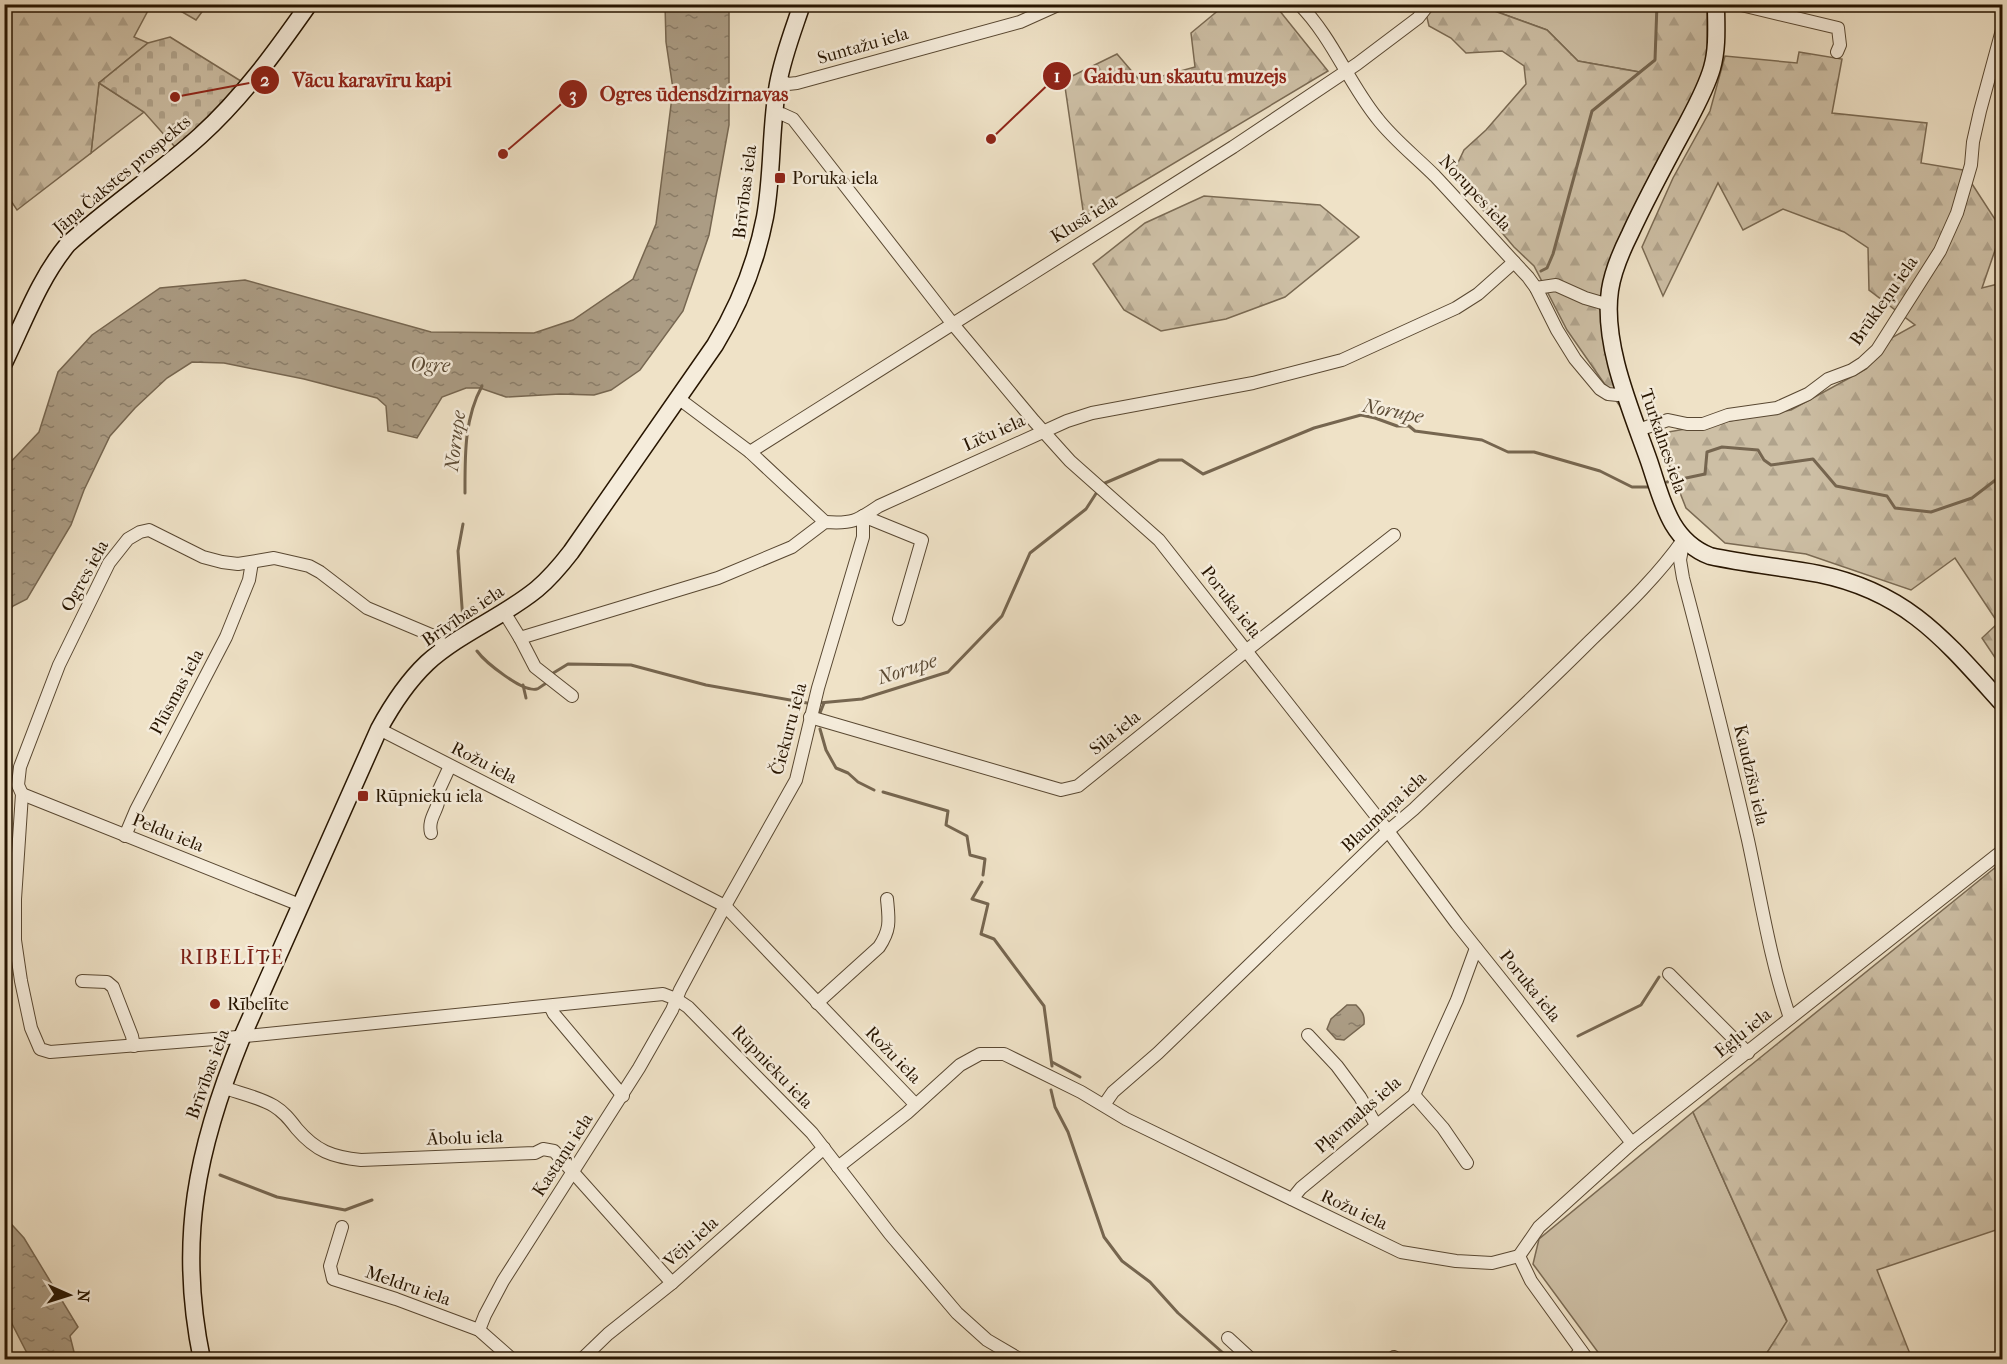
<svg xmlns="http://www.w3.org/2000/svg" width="2007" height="1364" viewBox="0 0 2007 1364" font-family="'IM FELL French Canon',serif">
	<defs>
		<pattern id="forest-firs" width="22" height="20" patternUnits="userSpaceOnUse" patternTransform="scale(1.5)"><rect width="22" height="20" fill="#cdbfa5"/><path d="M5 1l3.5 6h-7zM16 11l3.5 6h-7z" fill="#b0a38c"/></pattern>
		<pattern id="cemetery-stones" width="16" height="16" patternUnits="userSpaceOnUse" patternTransform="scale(1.5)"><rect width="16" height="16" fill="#cdbfa5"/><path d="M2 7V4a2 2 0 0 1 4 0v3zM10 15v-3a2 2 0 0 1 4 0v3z" fill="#b0a38c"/></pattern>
		<pattern id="water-ripples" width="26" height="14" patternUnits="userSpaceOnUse" patternTransform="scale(1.5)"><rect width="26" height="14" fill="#ab9c84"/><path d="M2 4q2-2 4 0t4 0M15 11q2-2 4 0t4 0" fill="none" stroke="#8b7e6a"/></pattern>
	</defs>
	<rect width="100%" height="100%" fill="#efe2c7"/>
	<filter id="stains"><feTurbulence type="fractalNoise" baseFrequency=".00333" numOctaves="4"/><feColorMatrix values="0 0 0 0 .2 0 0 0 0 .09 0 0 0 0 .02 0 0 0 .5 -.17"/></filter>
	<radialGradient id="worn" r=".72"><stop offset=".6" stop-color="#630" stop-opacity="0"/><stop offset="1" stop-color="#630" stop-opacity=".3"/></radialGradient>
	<!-- grass -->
	<g fill="#cdbfa5" stroke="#7a6a53" stroke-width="1.5">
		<polygon points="1478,5 1657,5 1655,60 1640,72 1578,61 1547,30"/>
		<polygon points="99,83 144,112 91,153"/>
		<polygon points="1693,1112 1787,1322 1763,1359 1603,1359 1533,1264 1539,1239"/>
	</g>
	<!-- forest -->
	<g fill="url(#forest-firs)" stroke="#7a6a53" stroke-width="1.5">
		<polygon points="1226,4 1275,5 1328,71 1084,217 1064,80 1117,54 1141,82 1195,67 1191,33"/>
		<polygon points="4,5 151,5 134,37 148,43 99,83 91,153 17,210 5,192"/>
		<polygon points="170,5 207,5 196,20"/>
		<polygon points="1424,5 1478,5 1547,30 1578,61 1639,72 1655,60 1657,5 1707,5 1707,57 1693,105 1609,276 1631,422 1567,330 1534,266 1514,247 1476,202 1462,185 1455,169 1464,150 1486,130 1526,84 1524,66 1502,51 1466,53 1451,38 1429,26"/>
		<polygon points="1799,52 1842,59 1832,113 1927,123 1921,163 1963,170 2002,230 1982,288 2002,283 2002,668 1982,638 1998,623 1955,558 1911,590 1806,554 1725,543 1686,508 1657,434 1791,410 1866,369 1884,342 1915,325 1869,290 1868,248 1844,232 1783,209 1743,230 1718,183 1663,296 1642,247 1673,178 1710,111 1725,56 1797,63"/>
		<polygon points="1204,196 1320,205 1359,237 1285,297 1226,319 1161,331 1124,310 1093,264 1145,223"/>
		<polygon points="2002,862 2002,1228 1877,1270 1912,1359 1763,1359 1787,1321 1693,1112"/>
	</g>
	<!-- cemetery -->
	<polygon fill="url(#cemetery-stones)" stroke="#7a6a53" stroke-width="1.5" points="170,37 244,83 205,122 175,147 144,112 99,83 148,43"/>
	<!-- water -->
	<g fill="url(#water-ripples)" stroke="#766650" stroke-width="1.5">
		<polygon points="665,5 729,5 729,125 709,235 683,311 640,370 611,390 594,395 560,394 506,397 480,388 466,388 442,397 417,438 388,431 386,406 377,398 304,379 224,363 192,362 167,378 135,408 110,436 84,490 71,525 27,599 13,606 5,615 6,467 39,432 58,372 92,335 160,288 245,280 431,332 534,333 573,320 633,279 656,224 673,89 666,42"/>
		<path d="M1347,1005H1356C1362,1011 1365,1015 1364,1024L1344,1040L1336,1039L1327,1029L1331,1019Z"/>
		<polygon points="4,1216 24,1238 78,1327 70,1336 74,1352 82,1359 30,1359 5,1310"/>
	</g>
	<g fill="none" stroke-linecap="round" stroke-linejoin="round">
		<!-- stream -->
		<g stroke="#766650" stroke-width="3">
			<polyline points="1541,271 1547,268 1553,254 1592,111 1655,60 1657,4"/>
			<polyline points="1667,482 1705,474 1707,452 1722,447 1758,450 1764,460 1771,465 1813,459 1836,486 1887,496 1895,508 1931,512 1972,498 2002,475"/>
			<polyline points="1105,483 1159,460 1182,460 1203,474 1314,428 1361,415 1375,418 1397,426 1409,426 1415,431 1482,440 1508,452 1534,452 1600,471 1632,487 1650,487"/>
			<path d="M465,493C465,456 464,419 482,386"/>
			<polyline points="463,621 458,551 463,524"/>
			<path d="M477,651C485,662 523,693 537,689C538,689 543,685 545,684"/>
			<polyline points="550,675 568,664 631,665 706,685 807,703"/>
			<polyline points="523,685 526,698"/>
			<polyline points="819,703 862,699 948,672 1002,616 1030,553 1086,509 1097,492"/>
			<polyline points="820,713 824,703"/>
			<polyline points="820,729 826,750 836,768 848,773 858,782 874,790"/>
			<polyline points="883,792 948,811 946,825 967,836 970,855 985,859 983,875"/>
			<polyline points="982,882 972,899 988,904 981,934 994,939 1044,1006 1052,1066"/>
			<polyline points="1578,1036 1641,1005 1659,977"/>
			<polyline points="1052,1062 1080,1077"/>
			<polyline points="1051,1090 1055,1107 1068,1132 1104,1237 1122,1261 1150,1282 1178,1313 1231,1360"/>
			<polyline points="220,1175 277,1197 345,1210 372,1200"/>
		</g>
		<defs>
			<g id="street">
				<path d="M1299,4C1332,37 1348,82 1377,118C1393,139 1416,157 1435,176C1466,209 1497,244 1528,277L1536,288L1557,330L1575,359L1600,389L1608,394L1618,395L1626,392"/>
				<polyline points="1737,4 1838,28 1840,45 1837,52"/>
				<polyline points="779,80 788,84 797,83 1020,22 1060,4"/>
				<polyline points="774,112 782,114 793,119 952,323 1034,421 1070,461 1159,540 1388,831 1457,924 1632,1143"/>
				<polyline points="1536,288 1556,285 1585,298 1609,305"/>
				<polyline points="678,398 750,452 825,522"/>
				<polyline points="1638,430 1668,420 1687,424 1703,424 1728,415 1777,408 1808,394 1828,379 1852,370 1863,363 1877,350 1940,251 1957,213 1971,165 1973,142 1980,111 2002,30"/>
				<polyline points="750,452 1233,147 1357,64 1418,18 1429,4"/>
				<path d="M1683,544L1680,560L1683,578C1706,665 1728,752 1748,840C1761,900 1770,960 1790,1018"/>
				<path d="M504,612L520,638L718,578L792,547L825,522C852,524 857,521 879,506L1067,421L1092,413L1253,383L1342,360L1456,308L1478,294L1514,262"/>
				<polyline points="520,638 535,667 572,696"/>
				<polyline points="445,648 436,637 367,608 320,572 309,566 274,558 238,564 222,562 203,557 149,530 140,532 128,539 109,563 59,665 20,767 18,785 22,794 15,899 15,940 21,981 31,1028 40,1049 50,1052 227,1038 663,994 676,999 688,1007 812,1133 890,1234 957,1313 987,1340 1021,1360"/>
				<polyline points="810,717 1061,790 1078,786 1247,650 1394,535"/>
				<polyline points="379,729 725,906 915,1104"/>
				<polyline points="22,794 300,905"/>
				<path d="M431,833C427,816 442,808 438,792L450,766"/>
				<polyline points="125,836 136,810 226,637 249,580 252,562"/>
				<polyline points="1669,974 1748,1053"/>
				<polyline points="82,981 107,982 113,987 132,1036 134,1046"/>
				<path d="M817,1003L879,947C891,929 889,920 887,899"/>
				<polyline points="550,1006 554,1014 623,1096"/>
				<polyline points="1308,1035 1337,1066 1360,1097 1376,1125"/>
				<path d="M222,1087C239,1093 259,1097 274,1106C284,1112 290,1120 297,1129C316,1151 332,1157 361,1160L535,1153L543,1149L554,1151L672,1283"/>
				<polyline points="1414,1095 1443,1128 1467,1163"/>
				<path d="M1104,1105L1113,1092L1158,1053L1388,831L1414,809C1473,753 1533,698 1590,641C1623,609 1657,577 1683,540"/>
				<polyline points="838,1167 907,1113 960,1065 980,1054 1004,1054 1081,1092 1126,1119 1401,1252 1456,1261 1492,1263 1519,1256"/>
				<polyline points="1292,1199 1301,1188 1414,1095 1457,1000 1476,948"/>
				<polyline points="342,1227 330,1266 333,1279 396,1299 479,1330 513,1360"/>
				<polyline points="1519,1256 1539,1227 1632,1143 2002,851"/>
				<polyline points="1519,1256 1531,1281 1588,1360"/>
				<polyline points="479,1330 485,1315 503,1281 639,1068 672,1010 680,990 725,906 796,780 818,688 863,537 863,516 922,540 899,619"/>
				<polyline points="1228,1338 1252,1360"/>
				<polyline points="581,1360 608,1334 672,1283 824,1148"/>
				<polyline points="1390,1360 1394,1357"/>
				<polyline points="1572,1360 1581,1351"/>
			</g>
			<g id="secondary">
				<path d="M1716,4C1716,25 1718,47 1712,68C1706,89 1694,110 1684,129C1665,164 1646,199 1630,234C1621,252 1613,270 1610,290C1602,344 1631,410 1649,461C1662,499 1669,540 1710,556C1746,564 1782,567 1819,574C1907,592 1945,640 2002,703"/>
				<path d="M4,363C24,322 39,279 68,244C110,206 158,174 200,136C243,97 276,51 309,4"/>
				<path d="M202,1360C177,1240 197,1148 242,1037L379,729C392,705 407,682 427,663C460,633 503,617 537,589C550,578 561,565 571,552L715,345C740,304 756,263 765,217C773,173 770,128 778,84C783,56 793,31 802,4"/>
			</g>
		</defs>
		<!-- street casing -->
		<use href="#street" stroke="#594832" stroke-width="14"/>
		<!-- secondary casing -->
		<use href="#secondary" stroke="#271501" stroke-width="19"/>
		<!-- street -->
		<use href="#street" stroke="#f5ecdb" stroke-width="12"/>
		<!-- secondary -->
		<use href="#secondary" stroke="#f5ecdb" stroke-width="16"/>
	</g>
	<!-- markers -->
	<g fill="#8f2418" stroke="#f5ecdb" stroke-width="2">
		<rect x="774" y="172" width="12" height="12" rx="3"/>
		<rect x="357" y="790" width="12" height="12" rx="3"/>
		<circle cx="215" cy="1004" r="6"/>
	</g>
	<g text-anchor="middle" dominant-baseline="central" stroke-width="5" stroke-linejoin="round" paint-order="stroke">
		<!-- street labels -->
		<g font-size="18" fill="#271501" stroke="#f5ecdb">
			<text transform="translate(863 46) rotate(-16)">Suntažu iela</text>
			<text transform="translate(122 175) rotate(-40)">Jāņa Čakstes prospekts</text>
			<text transform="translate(745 192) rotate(-83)">Brīvības iela</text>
			<text transform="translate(1475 193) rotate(47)">Norupes iela</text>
			<text transform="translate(1084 219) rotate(-32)">Klusā iela</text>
			<text transform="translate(1884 301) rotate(-55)">Brūkleņu iela</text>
			<text transform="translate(994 433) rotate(-24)">Līču iela</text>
			<text transform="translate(1663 441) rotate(71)">Turkalnes iela</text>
			<text transform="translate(85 576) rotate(-61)">Ogres iela</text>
			<text transform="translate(1231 602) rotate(52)">Poruka iela</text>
			<text transform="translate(463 616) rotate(-34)">Brīvības iela</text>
			<text transform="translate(177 692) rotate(-62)">Plūsmas iela</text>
			<text transform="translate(789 729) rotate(-75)">Čiekuru iela</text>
			<text transform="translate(1115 733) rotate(-39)">Sila iela</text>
			<text transform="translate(484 763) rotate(27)">Rožu iela</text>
			<text transform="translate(1751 775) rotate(77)">Kaudzīšu iela</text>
			<text transform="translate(1384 812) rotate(-43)">Blaumaņa iela</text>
			<text transform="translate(168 833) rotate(22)">Peldu iela</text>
			<text transform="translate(1530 986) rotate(51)">Poruka iela</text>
			<text transform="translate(1743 1033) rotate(-39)">Egļu iela</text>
			<text transform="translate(893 1055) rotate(46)">Rožu iela</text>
			<text transform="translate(772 1067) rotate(46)">Rūpnieku iela</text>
			<text transform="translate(208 1074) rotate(-70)">Brīvības iela</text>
			<text transform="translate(1358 1115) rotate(-41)">Pļavmalas iela</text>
			<text transform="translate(465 1138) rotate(-2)">Ābolu iela</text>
			<text transform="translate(563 1155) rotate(-57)">Kastaņu iela</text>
			<text transform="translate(1354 1210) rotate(25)">Rožu iela</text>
			<text transform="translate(691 1242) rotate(-42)">Vēju iela</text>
			<text transform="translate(408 1286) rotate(19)">Meldru iela</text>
		</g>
		<!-- poi labels -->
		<g font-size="18" fill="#271501" stroke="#f5ecdb" text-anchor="start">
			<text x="792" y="178">Poruka iela</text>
			<text x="375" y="796">Rūpnieku iela</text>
			<text x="227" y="1004">Rībelīte</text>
		</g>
		<!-- water labels -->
		<g font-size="20" font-style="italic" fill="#5c4b35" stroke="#f5ecdb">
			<text transform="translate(430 365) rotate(1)">Ogre</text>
			<text transform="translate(1393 411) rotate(11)">Norupe</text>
			<text transform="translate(455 441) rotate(-83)">Norupe</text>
			<text transform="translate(907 669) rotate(-18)">Norupe</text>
		</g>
		<!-- neighbourhood labels -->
		<g font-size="20" letter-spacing="1.5" fill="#7a1f14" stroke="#f5ecdb">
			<text x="232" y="957">RIBELĪTE</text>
		</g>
	</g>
	<!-- callouts -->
	<path fill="none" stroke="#8f2418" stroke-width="2" d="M991 139L1057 76M175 97L265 80M503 154L573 94"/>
	<g fill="#8f2418" stroke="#f5ecdb" stroke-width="2">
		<circle cx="991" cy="139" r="6"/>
		<circle cx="175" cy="97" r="6"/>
		<circle cx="503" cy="154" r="6"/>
		<circle cx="1057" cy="76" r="15"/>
		<circle cx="265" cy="80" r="15"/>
		<circle cx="573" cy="94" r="15"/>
	</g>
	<g font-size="18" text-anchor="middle" font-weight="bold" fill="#fff">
		<text x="1057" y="82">1</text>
		<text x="265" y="86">2</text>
		<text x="573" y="101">3</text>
	</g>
	<g font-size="20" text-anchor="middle" font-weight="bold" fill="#8f2418" stroke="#f5ecdb" stroke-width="5" stroke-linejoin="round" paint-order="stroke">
		<text x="1185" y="83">Gaidu un skautu muzejs</text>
		<text x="372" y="87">Vācu karavīru kapi</text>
		<text x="694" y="101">Ogres ūdensdzirnavas</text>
	</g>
	<!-- margin -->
	<rect width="2007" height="1364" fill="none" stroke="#efe2c7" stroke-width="24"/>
	<rect x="6" y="6" width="1995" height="1352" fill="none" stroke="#271501" stroke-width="3"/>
	<rect x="12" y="12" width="1983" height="1340" fill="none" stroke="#271501" stroke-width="1.5"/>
	<!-- north arrow -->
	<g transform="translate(69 1295) rotate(93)" stroke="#f5ecdb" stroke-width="4.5" paint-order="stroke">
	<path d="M0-4.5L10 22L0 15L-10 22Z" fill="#271501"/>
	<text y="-9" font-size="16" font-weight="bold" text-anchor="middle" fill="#271501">N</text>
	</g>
	<rect width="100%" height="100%" filter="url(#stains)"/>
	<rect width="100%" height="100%" fill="url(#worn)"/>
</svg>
